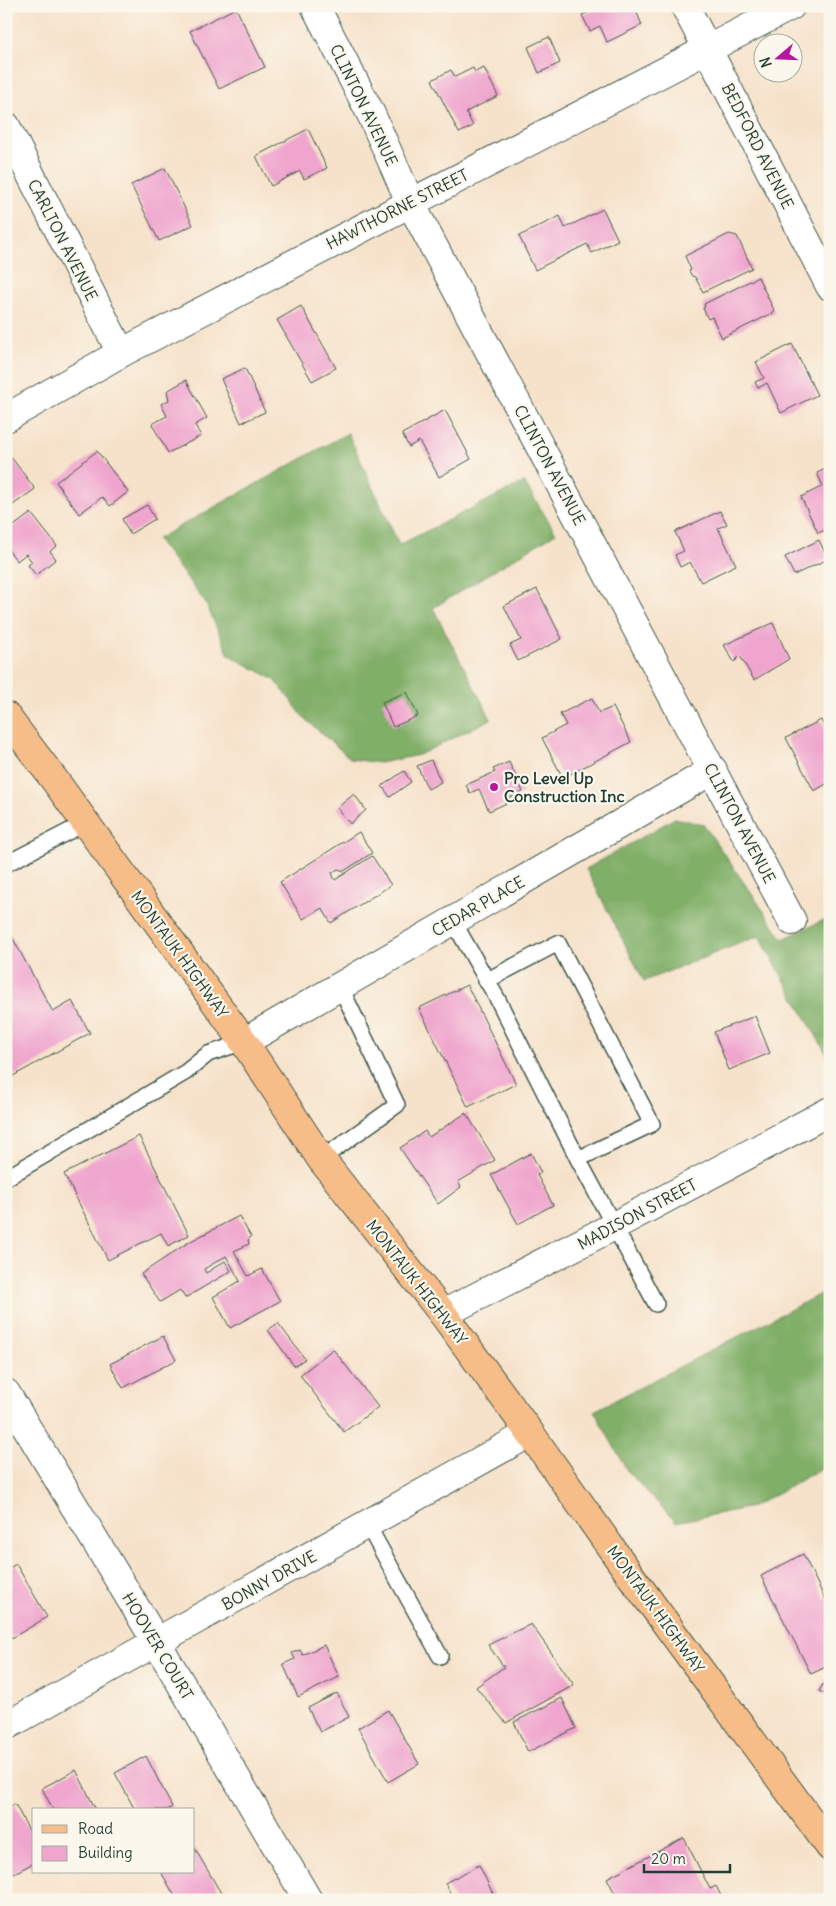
<svg xmlns="http://www.w3.org/2000/svg" width="836" height="1906" viewBox="0 0 836 1906" font-family="Delius,sans-serif">
	<rect width="100%" height="100%" fill="#fbf7ec"/>
	<filter id="ink" filterUnits="userSpaceOnUse"><feTurbulence type="fractalNoise" baseFrequency=".02" numOctaves="2"/><feDisplacementMap in="SourceGraphic" scale="10" xChannelSelector="R" yChannelSelector="G"/><feConvolveMatrix kernelMatrix="1 2 1 2 8 2 1 2 1" color-interpolation-filters="sRGB"/></filter>
	<filter id="wash" filterUnits="userSpaceOnUse"><feTurbulence type="fractalNoise" baseFrequency=".0096" numOctaves="4" result="noise"/><feDisplacementMap in="SourceGraphic" scale="20" xChannelSelector="R" yChannelSelector="G"/><feGaussianBlur stdDeviation="1.12" result="paint"/><feColorMatrix in="noise" values="0 0 0 0 0 0 0 0 0 0 0 0 0 0 0 0 0 1.4 0 .05"/><feComposite in="paint" operator="in"/></filter>
	<g filter="url(#wash)">
		<rect width="100%" height="100%" fill="#f6e2ca"/>
		<!-- forest -->
		<g fill="#80af68" stroke="#50764e">
			<polygon points="348,433 399,545 524,482 556,533 433,608 491,719 419,755 380,763 351,759 305,719 275,680 229,655 205,602 157,539"/>
			<polygon points="675,818 704,825 783,939 824,920 830,932 830,1060 759,936 644,981 586,869"/>
			<polygon points="830,1289 830,1464 752,1507 676,1522 628,1472 594,1411"/>
		</g>
		<g id="blocks">
			<!-- building -->
			<g fill="#efa5cd">
				<polygon points="589,6 634,6 642,25 607,42 600,26 590,31 582,15 591,11"/>
				<polygon points="236,8 265,67 219,89 190,31"/>
				<polygon points="549,37 560,63 539,73 528,47"/>
				<polygon points="473,68 475,72 484,68 498,96 466,112 473,126 459,133 432,80 451,70 455,77"/>
				<polygon points="308,129 327,168 304,179 300,171 271,186 256,156"/>
				<polygon points="165,168 193,225 159,241 131,185"/>
				<polygon points="603,209 618,240 592,253 587,244 535,270 519,236 560,216 565,228"/>
				<polygon points="729,234 737,236 752,268 703,292 695,277 692,276 689,271 691,270 685,256"/>
				<polygon points="758,277 775,312 722,338 712,317 708,319 703,308 705,307 704,304"/>
				<polygon points="301,306 336,368 312,381 277,320"/>
				<polygon points="792,344 817,395 781,413 767,383 758,388 755,382 764,378 756,362"/>
				<polygon points="245,368 265,412 241,423 221,379"/>
				<polygon points="186,380 207,418 195,425 201,436 168,453 152,424 167,416 161,404 169,400 167,391"/>
				<polygon points="445,410 471,459 439,477 419,441 409,447 402,434"/>
				<polygon points="97,451 128,492 110,506 102,497 79,514 56,482"/>
				<polygon points="11,457 35,489 6,510 6,460"/>
				<polygon points="830,467 830,528 818,533 801,497 823,486 817,473"/>
				<polygon points="147,505 155,519 130,534 122,519"/>
				<polygon points="720,511 727,524 718,528 736,565 701,582 690,562 680,567 675,555 684,551 675,532"/>
				<polygon points="31,513 57,546 50,551 56,559 36,575 28,565 32,562 26,554 17,561 6,547 6,532"/>
				<polygon points="819,540 828,559 794,575 785,557"/>
				<polygon points="537,589 562,639 518,661 510,645 521,640 504,606"/>
				<polygon points="773,623 789,659 754,680 740,656 734,662 724,645"/>
				<polygon points="407,692 418,716 393,727 382,702"/>
				<polygon points="592,698 599,713 613,707 631,742 563,778 542,738 566,725 560,714"/>
				<polygon points="821,720 830,738 830,782 814,791 786,738"/>
				<polygon points="431,760 441,782 428,789 417,766"/>
				<polygon points="509,762 523,792 507,799 509,802 489,811 479,789 470,793 466,785 495,772 493,769"/>
				<polygon points="404,771 411,782 390,797 382,786"/>
				<polygon points="354,794 366,810 350,824 337,808"/>
				<polygon points="359,832 372,853 344,871 338,869 332,873 335,880 372,856 391,885 331,923 322,908 303,919 280,882"/>
				<polygon points="6,926 53,1012 72,1001 90,1033 6,1080 6,1034 9,1032 6,1026"/>
				<polygon points="467,985 516,1084 468,1107 419,1008"/>
				<polygon points="755,1016 770,1053 729,1070 714,1032"/>
				<polygon points="466,1113 495,1160 458,1182 461,1187 438,1204 400,1148 425,1131 429,1137"/>
				<polygon points="139,1136 189,1235 168,1246 161,1233 108,1260 64,1174"/>
				<polygon points="531,1153 541,1173 537,1175 553,1205 518,1224 491,1175"/>
				<polygon points="239,1216 251,1237 248,1240 249,1244 234,1251 248,1276 262,1269 280,1301 230,1328 213,1297 240,1281 226,1256 204,1269 206,1273 225,1261 231,1271 185,1298 180,1290 160,1302 141,1274 189,1242"/>
				<polygon points="278,1323 305,1359 294,1366 268,1330"/>
				<polygon points="163,1336 176,1360 123,1388 110,1364"/>
				<polygon points="333,1349 378,1407 344,1432 300,1375"/>
				<polygon points="803,1554 825,1599 830,1596 830,1665 811,1674 761,1576"/>
				<polygon points="16,1564 47,1617 12,1638 6,1628 6,1570"/>
				<polygon points="531,1624 574,1685 506,1723 476,1687 504,1667 488,1645"/>
				<polygon points="324,1645 339,1677 298,1697 283,1664 295,1659 292,1653 300,1650 303,1655"/>
				<polygon points="830,1673 830,1696 819,1691"/>
				<polygon points="337,1693 349,1717 320,1732 308,1708"/>
				<polygon points="562,1698 576,1728 528,1752 514,1722"/>
				<polygon points="388,1710 419,1764 388,1782 358,1728"/>
				<polygon points="146,1756 172,1807 167,1810 135,1810 115,1773"/>
				<polygon points="76,1770 96,1810 53,1810 42,1788"/>
				<polygon points="15,1804 34,1840 34,1863 10,1875 6,1868 6,1808"/>
				<polygon points="684,1838 710,1889 716,1886 723,1900 618,1900 607,1878"/>
				<polygon points="194,1847 225,1900 177,1900 161,1872 194,1872"/>
				<polygon points="479,1865 496,1900 454,1900 445,1883"/>
			</g>
		</g>
	</g>
	<g filter="url(#ink)">
		<use href="#blocks" fill-opacity="0" stroke="#3f564a" stroke-width="1"/>
		<g fill="none" stroke-linecap="round" stroke-linejoin="round">
			<defs>
				<g id="service">
					<polyline points="6,864 85,823"/>
					<polyline points="453,921 498,1000 578,1159 656,1304"/>
					<polyline points="486,981 558,943 652,1124 578,1159"/>
					<polyline points="321,1159 397,1105 340,986"/>
					<polyline points="6,1178 186,1072 208,1054 244,1042"/>
					<polyline points="367,1524 440,1656"/>
				</g>
				<g id="minor">
					<polyline points="315,6 371,114 410,202 792,921"/>
					<polyline points="685,6 830,286"/>
					<polyline points="6,126 121,353"/>
					<polyline points="6,418 121,353 791,6"/>
					<polyline points="244,1042 713,770"/>
					<polyline points="443,1314 614,1226 830,1111"/>
					<polyline points="6,1393 157,1643 308,1900"/>
					<polyline points="6,1726 530,1433"/>
				</g>
				<polyline id="primary" points="6,716 56,782 244,1042 321,1159 443,1314 530,1433 631,1576 830,1847"/>
			</defs>
			<!-- service casing -->
			<use href="#service" stroke="#3f564a" stroke-width="18"/>
			<!-- minor casing -->
			<use href="#minor" stroke="#3f564a" stroke-width="30"/>
			<!-- primary casing -->
			<use href="#primary" stroke="#3f564a" stroke-width="30"/>
			<!-- service -->
			<use href="#service" stroke="#fff" stroke-width="15"/>
			<!-- minor -->
			<use href="#minor" stroke="#fff" stroke-width="28"/>
			<!-- primary -->
			<use href="#primary" stroke="#f7bd88" stroke-width="28"/>
		</g>
	</g>
	<!-- markers -->
	<circle fill="#b5179e" stroke="#fbf7ec" stroke-width="2" cx="494" cy="787" r="5"/>
	<g text-anchor="middle" dominant-baseline="central" stroke-width="4.5" stroke-linejoin="round" paint-order="stroke">
		<!-- street labels -->
		<g font-size="16" fill="#1f3d34" stroke="#fbf7ec">
			<text transform="translate(364 105) rotate(64)">CLINTON AVENUE</text>
			<text transform="translate(758 146) rotate(63)">BEDFORD AVENUE</text>
			<text transform="translate(397 209) rotate(-27)">HAWTHORNE STREET</text>
			<text transform="translate(63 240) rotate(63)">CARLTON AVENUE</text>
			<text transform="translate(550 465) rotate(62)">CLINTON AVENUE</text>
			<text transform="translate(740 823) rotate(62)">CLINTON AVENUE</text>
			<text transform="translate(478 906) rotate(-30)">CEDAR PLACE</text>
			<text transform="translate(180 954) rotate(54)">MONTAUK HIGHWAY</text>
			<text transform="translate(637 1214) rotate(-28)">MADISON STREET</text>
			<text transform="translate(417 1282) rotate(52)">MONTAUK HIGHWAY</text>
			<text transform="translate(269 1580) rotate(-29)">BONNY DRIVE</text>
			<text transform="translate(656 1609) rotate(54)">MONTAUK HIGHWAY</text>
			<text transform="translate(158 1646) rotate(59)">HOOVER COURT</text>
		</g>
		<!-- poi labels -->
		<g font-size="16" font-weight="bold" fill="#1f3d34" stroke="#fbf7ec" text-anchor="start">
			<text x="504" y="778">Pro Level Up<tspan x="504" dy="18">Construction Inc</tspan></text>
		</g>
	</g>
	<!-- margin -->
	<rect width="836" height="1906" fill="none" stroke="#fbf7ec" stroke-width="25"/>
	<!-- legend -->
	<rect x="32" y="1808" width="162" height="65" fill="#fbf7ec" stroke="#a3ada2"/>
	<rect x="42" y="1825" width="25" height="8" fill="#f7bd88" stroke="#a3ada2"/>
	<text x="78" y="1834" font-size="15" fill="#1f3d34">Road</text>
	<rect x="42" y="1846" width="25" height="15" fill="#efa5cd" stroke="#a3ada2"/>
	<text x="78" y="1858" font-size="15" fill="#1f3d34">Building</text>
	<!-- north arrow -->
	<g transform="translate(778 58) rotate(251)"><circle r="24" fill="#fbf7ec" stroke="#a3ada2"/>
	<path d="M0-4L9 19L0 12L-9 19Z" fill="#b5179e"/>
	<text y="-8" font-size="14" font-weight="bold" text-anchor="middle" fill="#1f3d34">N</text>
	</g>
	<!-- scale -->
	<path d="M644 1864v8h86v-8" fill="none" stroke="#1f3d34" stroke-width="2.5"/>
	<text x="651" y="1864" font-size="15" fill="#1f3d34" stroke="#fbf7ec" stroke-width="4" paint-order="stroke">20 m</text>
</svg>
